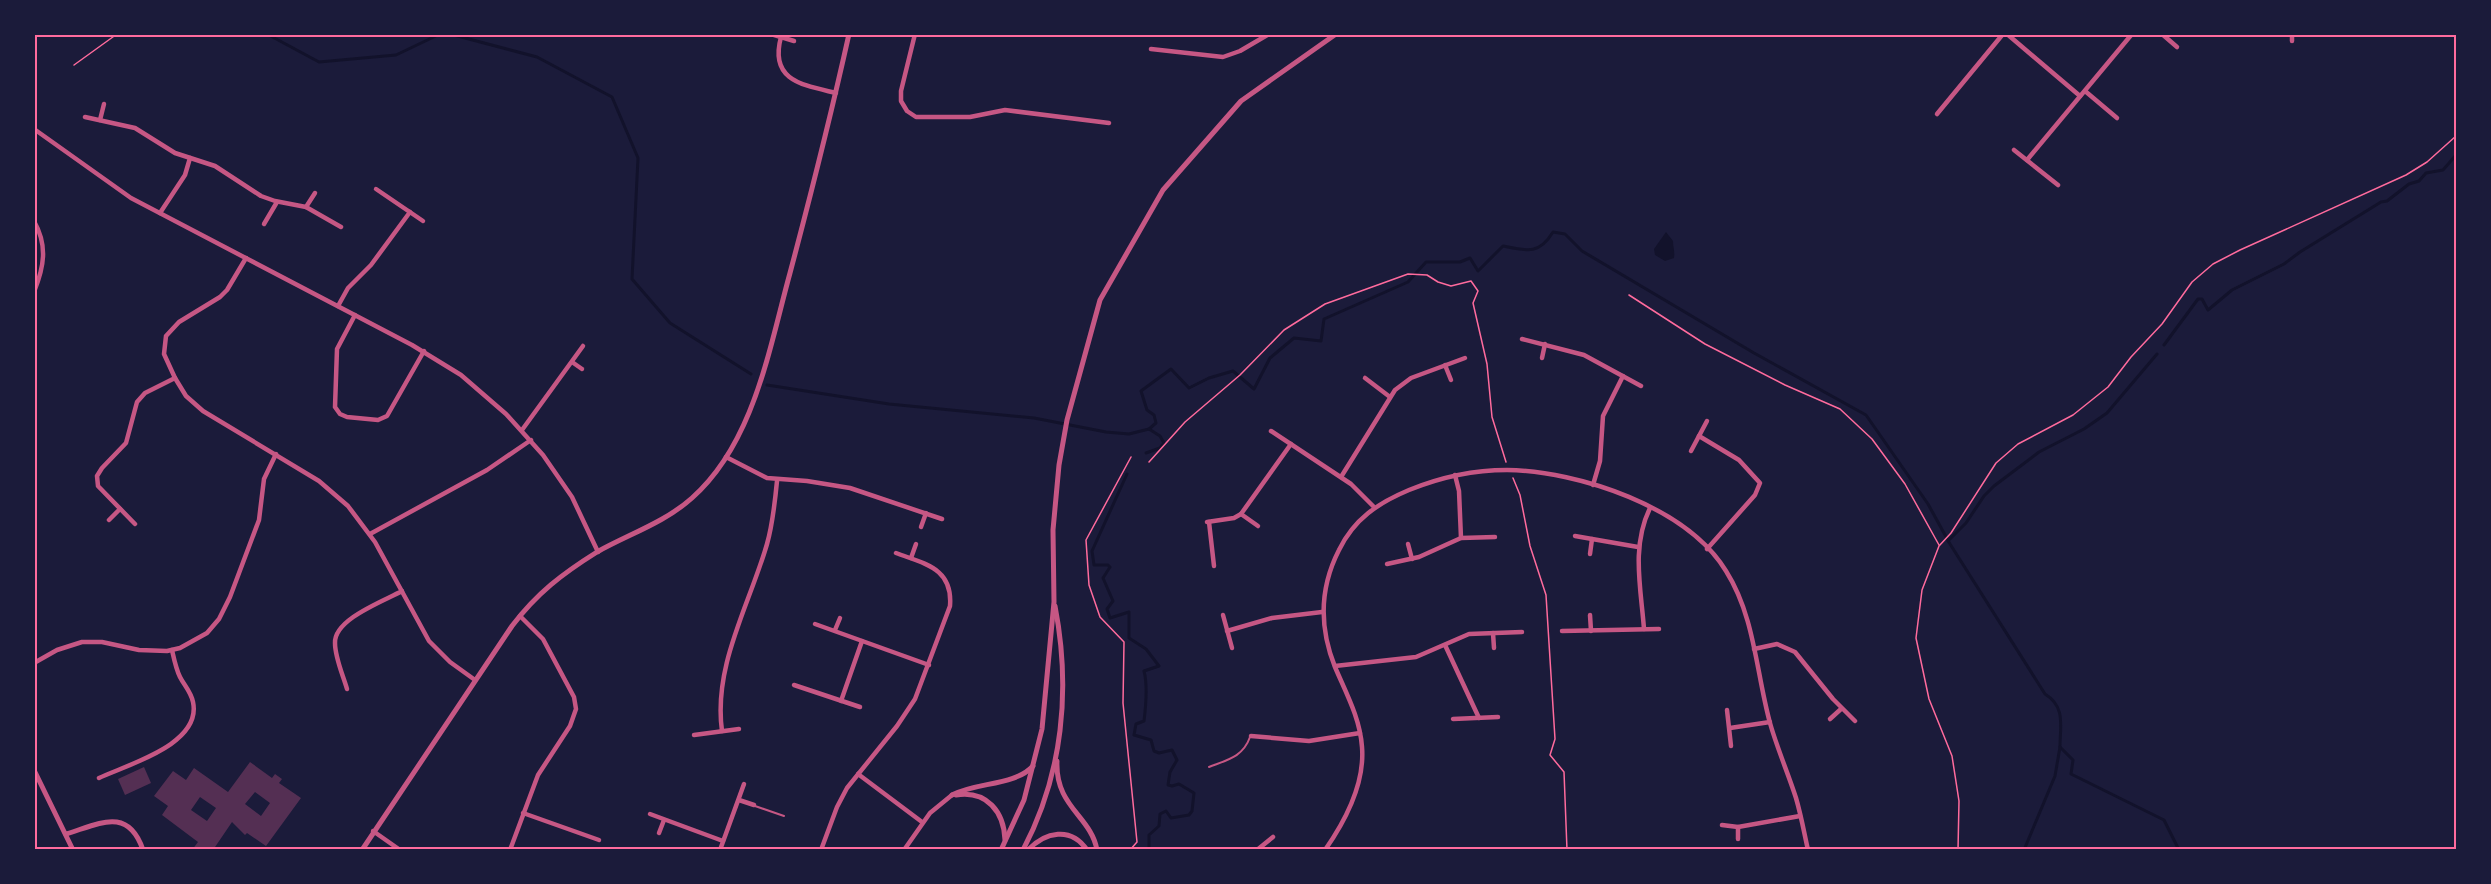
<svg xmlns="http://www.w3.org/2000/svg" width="2491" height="884" viewBox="0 0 2491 884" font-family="Arial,sans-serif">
	<rect width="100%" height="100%" fill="#1b1b3a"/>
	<!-- water -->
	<path fill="#12122b" d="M1666,232L1673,241C1673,247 1675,251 1674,258L1665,261L1655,255L1654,249Z"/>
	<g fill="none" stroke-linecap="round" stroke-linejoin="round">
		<!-- stream -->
		<g stroke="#12122b" stroke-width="3">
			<polyline points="267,34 319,62 396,55 440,34"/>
			<polyline points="450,34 537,57 612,97 638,158 632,279 670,323 751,374"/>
			<polyline points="2164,345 2198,299 2202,299 2208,310 2232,290 2284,264 2300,252 2381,202 2387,201 2409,184 2419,181 2426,173 2443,170 2456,155"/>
			<path d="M767,385L889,404L1034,418L1106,432L1129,434L1149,429L1156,423L1154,415L1147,410L1141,391L1171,369L1189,388L1209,378L1233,371L1254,389L1270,358L1294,338L1321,341L1324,319L1408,282L1426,262H1460L1470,258L1478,271L1503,246C1527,251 1539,255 1553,232L1565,234L1582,251L1754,353L1866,415L1928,504L1950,544L2045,694C2066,707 2060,726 2060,747L2073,760L2071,774L2164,820L2179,850"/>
			<polyline points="1146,453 1160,448 1164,443 1160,436 1149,429"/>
			<path d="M1127,474L1092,551L1094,565H1108L1110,567L1103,578L1113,601L1107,609L1110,618L1129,612V638L1146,649L1159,666L1144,671C1148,686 1146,705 1144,721L1136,724L1134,735L1151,740L1154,751L1159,753L1172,750L1177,760L1170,772L1168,785L1172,786L1179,784L1194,793L1192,811L1189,815L1171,818L1166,811L1160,814L1159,826L1149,835V850"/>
			<polyline points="1948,541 1966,523 1984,496 1994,486 2039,452 2084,429 2107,413 2157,354"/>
			<polyline points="2024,850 2055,776 2060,747"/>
		</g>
	</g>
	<!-- building -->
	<g fill="#542f53" fill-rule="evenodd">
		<path d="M250,762L272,778L275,774L282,779L279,783L301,798L266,846L247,833L245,835L232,822L213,850L208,848L192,850L198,842L162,815L168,806L154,796L173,771L186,780L194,768L228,792ZM255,792L270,803L261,816L245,804ZM200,797L216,808L207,821L191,810Z"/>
		<polygon points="144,767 151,783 125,795 118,779"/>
	</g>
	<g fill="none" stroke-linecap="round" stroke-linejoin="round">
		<!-- path -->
		<g stroke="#ff6b9d" stroke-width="1.5">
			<polyline points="74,65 117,34"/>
			<polyline points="1629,295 1705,344 1785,385 1840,409 1872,439 1905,484 1939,545"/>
			<polyline points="1149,462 1185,422 1240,375 1284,330 1325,304 1408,274 1427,275 1438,282 1451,286 1471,281 1478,291 1473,303 1487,364 1492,417 1506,462"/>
			<polyline points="1513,478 1520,495 1530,546 1546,595 1555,739 1550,755 1564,772 1567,850"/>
			<polyline points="1130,850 1137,842 1123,703 1124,642 1100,617 1089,585 1086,540 1131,457"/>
			<polyline points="1958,850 1959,801 1952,756 1929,699 1916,638 1922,590 1939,546 1951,533 1996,463 2018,444 2073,415 2108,387 2131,357 2162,324 2192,282 2213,264 2240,250 2406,175 2427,162 2456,136"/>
		</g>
		<!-- service -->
		<g stroke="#c65784" stroke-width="2">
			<path d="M1209,767C1227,760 1243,757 1250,737"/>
			<polyline points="755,806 784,816"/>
		</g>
		<!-- minor -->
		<g stroke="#c65784" stroke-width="4.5">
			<polyline points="771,34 794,41"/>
			<polyline points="915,34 901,91 901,101 907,111 916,117 970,117 1005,110 1109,123"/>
			<polyline points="2007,34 2080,96"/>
			<polyline points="2162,34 2177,47"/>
			<path d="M781,37C769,81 803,85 836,93"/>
			<polyline points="2292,41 2292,34"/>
			<polyline points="1151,49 1223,57 1240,51 1269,34"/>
			<polyline points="2085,91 2117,118"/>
			<polyline points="1937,114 2003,34"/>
			<polyline points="85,117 135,128 175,153 215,166 261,196 275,201 306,207 341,227"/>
			<polyline points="100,120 104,104"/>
			<polyline points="34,129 131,198 412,345 461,375 506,414 543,455 572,497 598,552"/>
			<polyline points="2014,150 2058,185"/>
			<polyline points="2027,160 2132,34"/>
			<polyline points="376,189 423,221"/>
			<polyline points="306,207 315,193"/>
			<polyline points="160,213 185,175 190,158"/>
			<path d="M34,221C48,246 44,267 34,292"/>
			<polyline points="264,224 277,202"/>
			<polyline points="246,258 227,290 220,297 179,322 166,336 164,354 175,378 186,396 203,411 319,481 348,506 375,542 429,641 450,662 475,680"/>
			<polyline points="338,306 348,288 371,265 410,212"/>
			<polyline points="355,315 337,349 335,407 340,414 347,417 378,420 387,416 424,351"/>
			<polyline points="1522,339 1584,355 1641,386"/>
			<polyline points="1542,358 1545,344"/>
			<polyline points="572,362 582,369"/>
			<polyline points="1445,365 1451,380"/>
			<polyline points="1365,378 1390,397"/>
			<polyline points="522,430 583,346"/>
			<polyline points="1271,431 1351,484 1374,507"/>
			<polyline points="1699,436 1739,460 1760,483 1755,495 1707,549"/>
			<polyline points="1691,451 1707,421"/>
			<polyline points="726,457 767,478 807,481 850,488 942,519"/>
			<polyline points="1455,475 1459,491 1461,538"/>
			<polyline points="1341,477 1395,390 1411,378 1465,358"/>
			<polyline points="1593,485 1600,461 1603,416 1623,376"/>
			<polyline points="1241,514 1258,526"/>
			<polyline points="109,520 120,509"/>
			<polyline points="1207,522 1234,518 1241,514 1291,444"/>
			<polyline points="1209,522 1214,566"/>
			<polyline points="135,524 98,486 97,476 102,468 126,443 137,402 145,393 175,378"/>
			<polyline points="921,527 926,513"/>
			<polyline points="370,534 487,470 531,440"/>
			<polyline points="1575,536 1638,547"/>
			<polyline points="1408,544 1412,559"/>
			<polyline points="1590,554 1592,539"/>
			<polyline points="911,558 916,544"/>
			<polyline points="1387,564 1419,557 1461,538 1495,537"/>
			<polyline points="1223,615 1232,648"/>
			<polyline points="1590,615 1591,631"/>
			<polyline points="815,624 929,665"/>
			<path d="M1644,629C1641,588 1631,547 1650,508"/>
			<polyline points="835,630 840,618"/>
			<polyline points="1227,631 1272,618 1322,612"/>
			<polyline points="1562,631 1659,629"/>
			<polyline points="1493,633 1494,648"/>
			<polyline points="1445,645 1479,718"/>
			<polyline points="1754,649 1777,644 1795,652 1833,699 1855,721"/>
			<polyline points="34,663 57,650 82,642 102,642 139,650 167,651 180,648 207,633 219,619 230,597 259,520 264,479 276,454"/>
			<polyline points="1335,666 1416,657 1469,634 1522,632"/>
			<polyline points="794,685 860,707"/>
			<path d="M347,689C343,675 335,658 335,643C334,619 384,601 402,591"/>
			<polyline points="841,701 862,641"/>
			<polyline points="1727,710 1731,746"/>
			<polyline points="1453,719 1498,717"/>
			<polyline points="1830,719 1841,709"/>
			<polyline points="1730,728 1770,722"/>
			<path d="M722,731C713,666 749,606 767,544C773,523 775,502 777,481"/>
			<polyline points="694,735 739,729"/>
			<polyline points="1251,736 1309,741 1360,733"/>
			<polyline points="858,774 922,822"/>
			<path d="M99,778C129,764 202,744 193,702C191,692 184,685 180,677C176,669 174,659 172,650"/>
			<polyline points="739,800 754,805"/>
			<polyline points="523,813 599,840"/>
			<polyline points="650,814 723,841"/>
			<polyline points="1722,825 1738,827 1800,816"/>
			<polyline points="1738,827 1738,839"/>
			<polyline points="373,831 400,850"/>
			<polyline points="659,833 664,820"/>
			<polyline points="510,850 538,775 570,726 576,709 574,697 543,639 520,616"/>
			<polyline points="720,850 744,784"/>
			<path d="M821,850L837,807L847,788L897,726L915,699L950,606C953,568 925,564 896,553"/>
			<polyline points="904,850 930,813 952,795"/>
			<polyline points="1257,850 1273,837"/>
			<path d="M1325,850C1346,820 1365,784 1362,747C1360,718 1346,693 1335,667C1319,627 1319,589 1339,550C1354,519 1378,503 1409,490C1441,477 1473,470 1507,470C1579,471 1687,507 1726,571C1755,617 1756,672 1770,723C1777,748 1788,773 1796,798C1801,815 1804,832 1808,850"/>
		</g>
		<!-- tertiary -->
		<g stroke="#c65784" stroke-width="5">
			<path d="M1057,761C1055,807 1091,816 1097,850"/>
			<polyline points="34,770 73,850"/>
			<path d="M952,795C976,782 1015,786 1033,766"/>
			<path d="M956,795C987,790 1004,812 1005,840"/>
			<path d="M66,834C99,824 128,806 143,850"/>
			<path d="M362,850L512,626C537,593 562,574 597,552C629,534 664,523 692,498C754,443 769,349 790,273C811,194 831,115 849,34"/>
			<polyline points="1001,850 1024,800 1042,729 1054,602 1053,530 1059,465 1067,420 1100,300 1163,190 1241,101 1336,34"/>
			<path d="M1023,850C1063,774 1071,689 1055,606"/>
			<path d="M1028,850C1045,832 1071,826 1087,850"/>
		</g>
	</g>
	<!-- border -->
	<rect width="2491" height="884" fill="none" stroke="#1b1b3a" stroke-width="72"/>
	<rect x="36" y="36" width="2419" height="812" fill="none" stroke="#ff6b9d" stroke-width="2"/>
</svg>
